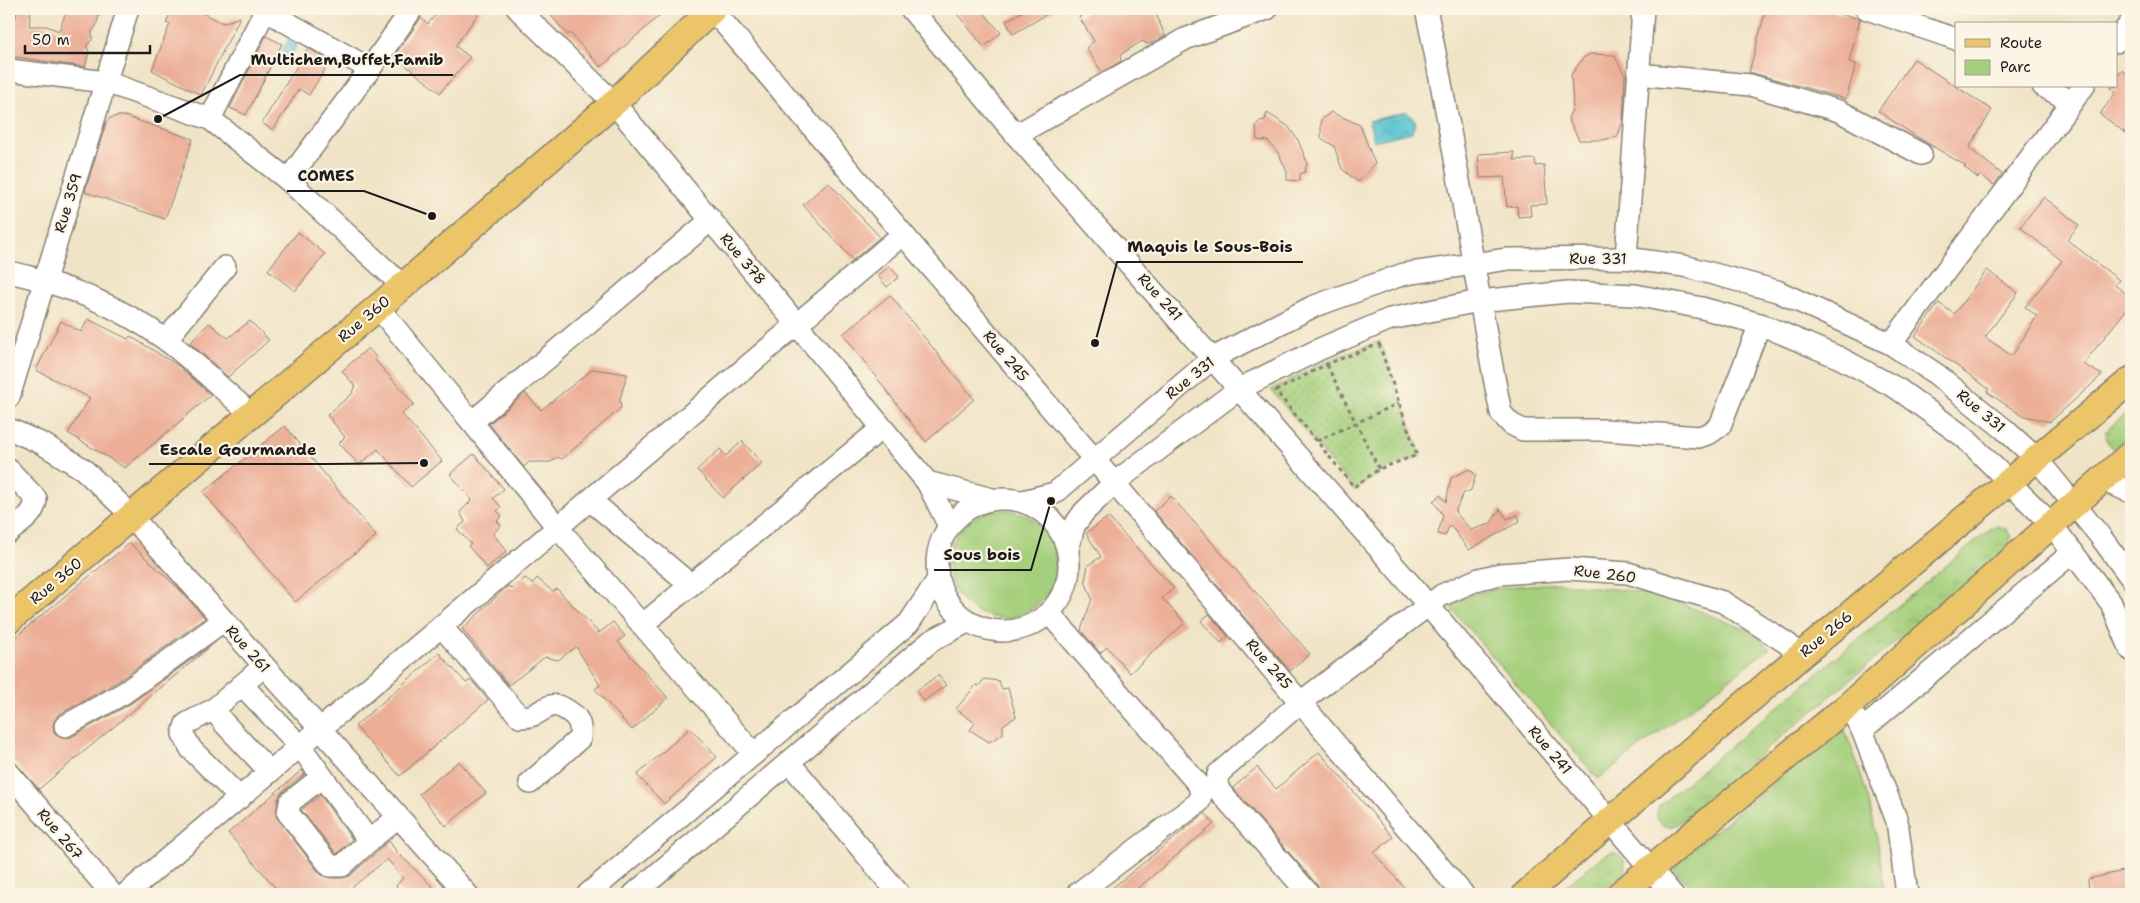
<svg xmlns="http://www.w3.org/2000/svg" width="2140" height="903" viewBox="0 0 2140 903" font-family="'Shantell Sans',sans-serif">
	<defs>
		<pattern id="grass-tufts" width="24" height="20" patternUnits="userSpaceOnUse" patternTransform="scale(1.25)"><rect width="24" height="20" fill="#a4cf7b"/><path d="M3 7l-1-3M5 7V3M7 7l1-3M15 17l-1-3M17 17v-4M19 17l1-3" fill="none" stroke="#8db16a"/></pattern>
		<pattern id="garden-dots" width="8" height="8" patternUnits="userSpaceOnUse" patternTransform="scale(1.25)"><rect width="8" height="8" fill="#a4cf7b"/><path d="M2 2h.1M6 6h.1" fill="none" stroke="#8db16a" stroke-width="1.8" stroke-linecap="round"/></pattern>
		<pattern id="water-waves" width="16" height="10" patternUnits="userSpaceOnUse" patternTransform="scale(1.25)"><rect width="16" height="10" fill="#5ac6d1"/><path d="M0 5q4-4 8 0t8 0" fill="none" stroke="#4eaab3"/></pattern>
	</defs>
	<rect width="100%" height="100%" fill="#fcf5e5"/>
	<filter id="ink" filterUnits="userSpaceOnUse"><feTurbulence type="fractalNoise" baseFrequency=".02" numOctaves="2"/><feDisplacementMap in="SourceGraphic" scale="10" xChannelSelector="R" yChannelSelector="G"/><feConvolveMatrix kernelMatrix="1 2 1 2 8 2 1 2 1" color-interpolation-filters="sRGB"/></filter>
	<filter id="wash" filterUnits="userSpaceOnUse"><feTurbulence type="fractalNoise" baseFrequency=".0096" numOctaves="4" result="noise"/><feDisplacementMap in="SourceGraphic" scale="20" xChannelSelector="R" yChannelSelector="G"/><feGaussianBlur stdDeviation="1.12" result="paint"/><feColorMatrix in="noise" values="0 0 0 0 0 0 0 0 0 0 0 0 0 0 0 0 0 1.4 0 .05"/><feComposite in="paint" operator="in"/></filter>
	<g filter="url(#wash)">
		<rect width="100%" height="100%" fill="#f0e4c6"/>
		<!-- grass -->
		<g fill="url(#grass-tufts)" stroke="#60764c">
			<path d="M2131,408V443C2128,445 2123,448 2119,449C2108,451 2105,438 2107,430Z"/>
			<path d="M1998,526L2006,529L2011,537L2007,549L1677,824L1669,827C1657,825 1653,814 1661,804L1990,529Z"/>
			<path d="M1613,852C1623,855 1627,862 1624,872L1599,894H1556L1604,855Z"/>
		</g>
		<!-- park -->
		<g fill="#a4cf7b" stroke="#60764c">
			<circle cx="1002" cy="564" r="54"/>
			<path d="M1559,583L1631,591L1667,598L1748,630L1770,648L1598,779L1449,606C1482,585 1522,586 1559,583Z"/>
			<path d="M1843,727C1866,780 1880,837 1884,894H1696L1671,866Z"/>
		</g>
		<!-- garden -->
		<polygon fill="url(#garden-dots)" stroke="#60764c" points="1380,341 1421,456 1388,468 1354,490 1271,390 1328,360"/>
		<!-- water -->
		<g fill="url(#water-waves)" stroke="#3b7176">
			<polygon points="290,37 299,42 290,58 281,52"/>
			<polygon points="1407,112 1416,121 1412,132 1374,141 1369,121"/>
		</g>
		<g id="blocks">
			<!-- building -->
			<g fill="#ecae96">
				<polygon points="17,9 31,9 29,26 46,26 59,31 67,9 101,9 96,26 92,31 92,40 86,46 89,51 85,67 9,56 9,33 11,33 13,17 16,17"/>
				<polygon points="172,9 194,9 223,23 240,17 201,95 152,70 170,24 166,23"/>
				<polygon points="440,9 482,9 455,46 470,57 440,93 394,56 421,18 428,24"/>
				<polygon points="545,9 667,9 601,67 570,33 568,35"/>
				<polygon points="953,9 981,9 1001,33 984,47"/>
				<polygon points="1027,9 1056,9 1013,34 1006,21"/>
				<polygon points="1092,9 1142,9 1144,14 1154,9 1165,36 1154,42 1147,44 1142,41 1120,55 1121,61 1102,72 1086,48 1094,41 1079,17"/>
				<polygon points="1766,9 1823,9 1860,19 1849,62 1856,64 1846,99 1749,72"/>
				<polygon points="266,36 282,44 246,115 230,108"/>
				<polygon points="308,48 323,57 320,62 327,66 309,95 299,89 273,130 262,123"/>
				<polygon points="1590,54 1614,55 1625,75 1623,122 1617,137 1602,140 1579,140 1568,118 1573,108 1571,75 1583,58"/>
				<polygon points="1914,59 1992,110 1969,148 2002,174 1994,185 1980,175 1978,178 1964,167 1966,166 1917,137 1878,111"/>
				<polygon points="2122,70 2131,77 2131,137 2100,114 2116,92 2110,88 2116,86 2116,78"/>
				<polygon points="1331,112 1360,125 1375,164 1358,182 1342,169 1334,146 1321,138 1321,120"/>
				<polygon points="1267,113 1288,126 1298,140 1307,162 1305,172 1300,174 1300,181 1287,180 1287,172 1279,154 1268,141 1257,140 1256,125 1260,121 1265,120"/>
				<polygon points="118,116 124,116 193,139 165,219 85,192 106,123 110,118"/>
				<polygon points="1514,152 1514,160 1535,159 1536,166 1544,165 1547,204 1530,205 1531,216 1518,217 1517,206 1507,207 1504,177 1480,178 1478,154"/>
				<polygon points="828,182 880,237 853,260 803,205"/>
				<polygon points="2044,197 2079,225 2067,240 2119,280 2115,285 2131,298 2131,304 2083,364 2102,375 2050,422 2021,415 1987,392 1989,389 1915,336 1939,303 1954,314 1987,270 2018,293 1985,337 2012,356 2037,316 2025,307 2062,261 2020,227"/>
				<polygon points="298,232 325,254 295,291 268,270"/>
				<polygon points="889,266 899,277 887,287 878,276"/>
				<polygon points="890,295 974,399 926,442 843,334"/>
				<polygon points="88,319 128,339 130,336 180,367 211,395 125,468 68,433 90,398 36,370 61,321 81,332"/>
				<polygon points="250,321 269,340 228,377 190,343 209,323 228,338"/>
				<polygon points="368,348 377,358 375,360 414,404 402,414 442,461 411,487 378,449 359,465 339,443 345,437 327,415 353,393 352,391 356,387 342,371"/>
				<polygon points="593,369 627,374 620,399 621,408 562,459 557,457 551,462 529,462 524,467 489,424 525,393 541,410"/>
				<polygon points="285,426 376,536 295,602 203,492"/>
				<polygon points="742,441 762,463 723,498 697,470 720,449 726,456"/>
				<polygon points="474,454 504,489 493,498 501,507 497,511 502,516 497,521 501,525 493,534 507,551 487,568 468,546 471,544 457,529 465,522 460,512 472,500 450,474"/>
				<polygon points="1469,469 1476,475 1471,490 1463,494 1455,512 1471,530 1490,524 1500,509 1507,519 1518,515 1520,521 1469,550 1450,525 1445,536 1438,534 1443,515 1433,501 1440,495 1446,502 1451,478"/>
				<polygon points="1171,496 1310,654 1290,671 1154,511"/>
				<polygon points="1108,517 1174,588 1162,598 1185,623 1130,673 1107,647 1100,653 1081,630 1092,599 1085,581 1088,565 1101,557 1086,533"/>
				<polygon points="130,543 181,591 205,618 117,682 58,715 53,725 54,732 59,737 71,737 130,704 218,640 39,789 9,756 9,642"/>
				<polygon points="525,578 532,584 537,578 552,591 557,589 599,633 613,622 625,636 618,642 668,698 632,730 595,689 600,685 576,647 558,660 545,657 509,685 462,629 508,586 512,589"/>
				<polygon points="1209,614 1228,636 1221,643 1201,621"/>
				<polygon points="439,653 466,683 471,680 488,700 400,776 355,726"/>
				<polygon points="938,675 946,685 924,701 916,691"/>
				<polygon points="984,679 999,681 1002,689 1008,688 1016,717 1003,725 1003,734 989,742 970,730 975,723 956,709 976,685 979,686"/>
				<polygon points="690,728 717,757 664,804 637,775"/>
				<polygon points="1319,752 1393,837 1374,853 1410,894 1321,894 1318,886 1233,788 1257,767 1276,789"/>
				<polygon points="459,761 486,793 446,826 419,794"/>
				<polygon points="302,770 305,774 282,792 278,799 276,816 320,874 330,878 342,878 350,876 389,841 396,851 440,894 404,894 396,886 403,878 387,859 344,894 281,894 228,833"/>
				<polygon points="320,795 352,839 337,854 301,810"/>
				<polygon points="1205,813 1214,824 1131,894 1105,894"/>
				<polygon points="2128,870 2131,882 2131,894 2089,894 2088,879"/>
			</g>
		</g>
	</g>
	<g filter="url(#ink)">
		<use href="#blocks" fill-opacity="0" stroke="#868071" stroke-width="1"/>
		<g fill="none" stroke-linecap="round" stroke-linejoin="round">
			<defs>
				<g id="minor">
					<polyline points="263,9 370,69"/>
					<polyline points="518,9 614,103 927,482 949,526"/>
					<polyline points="712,9 1463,894"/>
					<polyline points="911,9 1016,135 1410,584 1672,894"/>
					<path d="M1426,9C1455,143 1474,278 1501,413L1511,424L1523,430H1606L1699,437L1710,433L1720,426L1760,324"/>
					<polyline points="1867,9 1956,39"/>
					<polyline points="2116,42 2131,22"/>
					<polyline points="9,70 106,82 210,119 288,180 403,286"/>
					<polyline points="1638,74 1750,85 1839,111 1921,154"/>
					<polyline points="2043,86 2072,102"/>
					<polyline points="210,119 266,9"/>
					<polyline points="1016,135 1185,39 1267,9"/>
					<polyline points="288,180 370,69 412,9"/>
					<polyline points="1626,258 1643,9"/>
					<path d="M9,272C65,284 119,306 166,340C192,359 216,384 241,405"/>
					<polyline points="378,307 558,528 754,754"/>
					<polyline points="166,340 225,267"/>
					<polyline points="1891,344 2084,86"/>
					<polyline points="9,397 128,9"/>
					<polyline points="472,422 711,220"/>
					<polyline points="9,429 43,444 83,469 122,506 467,894"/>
					<path d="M9,470L36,499C35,515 21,522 9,532"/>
					<polyline points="2102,480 2131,492"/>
					<polyline points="927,482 992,499"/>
					<circle cx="1003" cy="565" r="66"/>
					<polyline points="590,500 691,585"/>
					<polyline points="1023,501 1055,493 1213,358 1312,307 1404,274 1508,259 1626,258 1684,266 1777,291 1891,344 1936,374 2004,429 2036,458 2100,536 2131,578"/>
					<polyline points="1068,549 1074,526 1084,512 1114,483 1239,389 1320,349 1390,319 1479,301 1568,292 1635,295 1702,308 1760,324 1840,358 1898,389 1964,437 2052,525 2111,603 2131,650"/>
					<polyline points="1049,613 1199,785 1201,795 1199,802 1077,894"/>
					<polyline points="642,625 882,428"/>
					<path d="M441,626L520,717C545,719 545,693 571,713C580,719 581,727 580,738L530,783"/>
					<polyline points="264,666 242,685 300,746 369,841 398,817"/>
					<polyline points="242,685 214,709 223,722 270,772"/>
					<polyline points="214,709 186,724 183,734 191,749 240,798"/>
					<polyline points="1856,719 1862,730 1897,821 1907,894"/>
					<polyline points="65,726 124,693 223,621"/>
					<polyline points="1862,730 2073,552"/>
					<polyline points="789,762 899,894"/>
					<polyline points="9,773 112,894"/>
					<polyline points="322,777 290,802 288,813 330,866 342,866 369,841"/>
					<polyline points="126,894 903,234"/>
					<polyline points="588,894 909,623 938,579"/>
					<polyline points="634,894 931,641 969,621"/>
					<polyline points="1309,894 1220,792 1217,784 1218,774 1302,701 1442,595 1479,579 1500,574 1569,569 1628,573 1723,602 1788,644 1799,657"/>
				</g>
				<g id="major">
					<polyline points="9,620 403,286 614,103 713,9"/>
					<polyline points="1526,894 1799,657 2131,380"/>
					<polyline points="1620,894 1848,706 2131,454"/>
				</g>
			</defs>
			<!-- minor casing -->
			<use href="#minor" stroke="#868071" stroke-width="24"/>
			<!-- major casing -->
			<use href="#major" stroke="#868071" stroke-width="29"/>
			<!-- path -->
			<g stroke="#868071" stroke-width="3" stroke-dasharray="4 4" stroke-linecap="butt">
				<polygon points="1379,344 1417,455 1379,469 1354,487 1276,391 1327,364"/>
				<polyline points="1327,365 1379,469"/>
				<polyline points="1317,441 1399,403"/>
			</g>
			<!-- minor -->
			<use href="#minor" stroke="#fff" stroke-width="21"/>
			<!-- major -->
			<use href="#major" stroke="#ecc569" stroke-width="26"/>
		</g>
	</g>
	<g text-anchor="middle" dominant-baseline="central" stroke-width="4.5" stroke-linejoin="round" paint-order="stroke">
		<!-- street labels -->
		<g font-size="15" fill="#1c1c1c" stroke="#fcf5e5">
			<text transform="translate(68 203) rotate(-73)">Rue 359</text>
			<text transform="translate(743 259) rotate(50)">Rue 378</text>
			<text x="1598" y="259">Rue 331</text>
			<text transform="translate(1160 297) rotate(48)">Rue 241</text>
			<text transform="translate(364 319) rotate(-40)">Rue 360</text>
			<text transform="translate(1006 356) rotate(50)">Rue 245</text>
			<text transform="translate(1190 378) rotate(-39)">Rue 331</text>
			<text transform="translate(1981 411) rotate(40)">Rue 331</text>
			<text transform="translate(1605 574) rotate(7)">Rue 260</text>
			<text transform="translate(56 581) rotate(-40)">Rue 360</text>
			<text transform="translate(1826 634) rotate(-40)">Rue 266</text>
			<text transform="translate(248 649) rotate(48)">Rue 261</text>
			<text transform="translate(1269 664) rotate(49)">Rue 245</text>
			<text transform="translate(1550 750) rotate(50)">Rue 241</text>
			<text transform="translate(60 834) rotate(50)">Rue 267</text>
		</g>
	</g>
	<!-- callouts -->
	<path fill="none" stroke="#1c1c1c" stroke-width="2" d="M158 119L240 75H453M432 216L364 191H287M1095 343L1117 262H1303M424 463L326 464H149M1051 501L1031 570H934"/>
	<g fill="#1c1c1c" stroke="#fcf5e5" stroke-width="2">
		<circle cx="158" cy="119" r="5"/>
		<circle cx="432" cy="216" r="5"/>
		<circle cx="1095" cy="343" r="5"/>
		<circle cx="424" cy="463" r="5"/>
		<circle cx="1051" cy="501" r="5"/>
	</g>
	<g font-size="16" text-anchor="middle" font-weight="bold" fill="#1c1c1c" stroke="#fcf5e5" stroke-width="4.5" stroke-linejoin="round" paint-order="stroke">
		<text x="347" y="65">Multichem,Buffet,Famib</text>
		<text x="326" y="181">COMES</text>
		<text x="1210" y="252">Maquis le Sous-Bois</text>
		<text x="238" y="455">Escale Gourmande</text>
		<text x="982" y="560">Sous bois</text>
	</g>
	<!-- margin -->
	<rect width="2140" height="903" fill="none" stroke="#fcf5e5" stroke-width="30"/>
	<!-- legend -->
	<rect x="1955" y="22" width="162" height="65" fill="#fcf5e5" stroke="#a29e95"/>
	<rect x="1965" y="39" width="25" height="8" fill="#ecc569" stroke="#a29e95"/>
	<text x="2000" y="48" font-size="15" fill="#1c1c1c">Route</text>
	<rect x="1965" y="60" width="25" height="15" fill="#a4cf7b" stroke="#a29e95"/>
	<text x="2000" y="72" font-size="15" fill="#1c1c1c">Parc</text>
	<!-- scale -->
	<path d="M25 45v8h125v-8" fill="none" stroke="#1c1c1c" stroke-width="2.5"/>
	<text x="32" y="45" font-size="15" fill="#1c1c1c" stroke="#fcf5e5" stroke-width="4" paint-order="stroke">50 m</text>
</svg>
